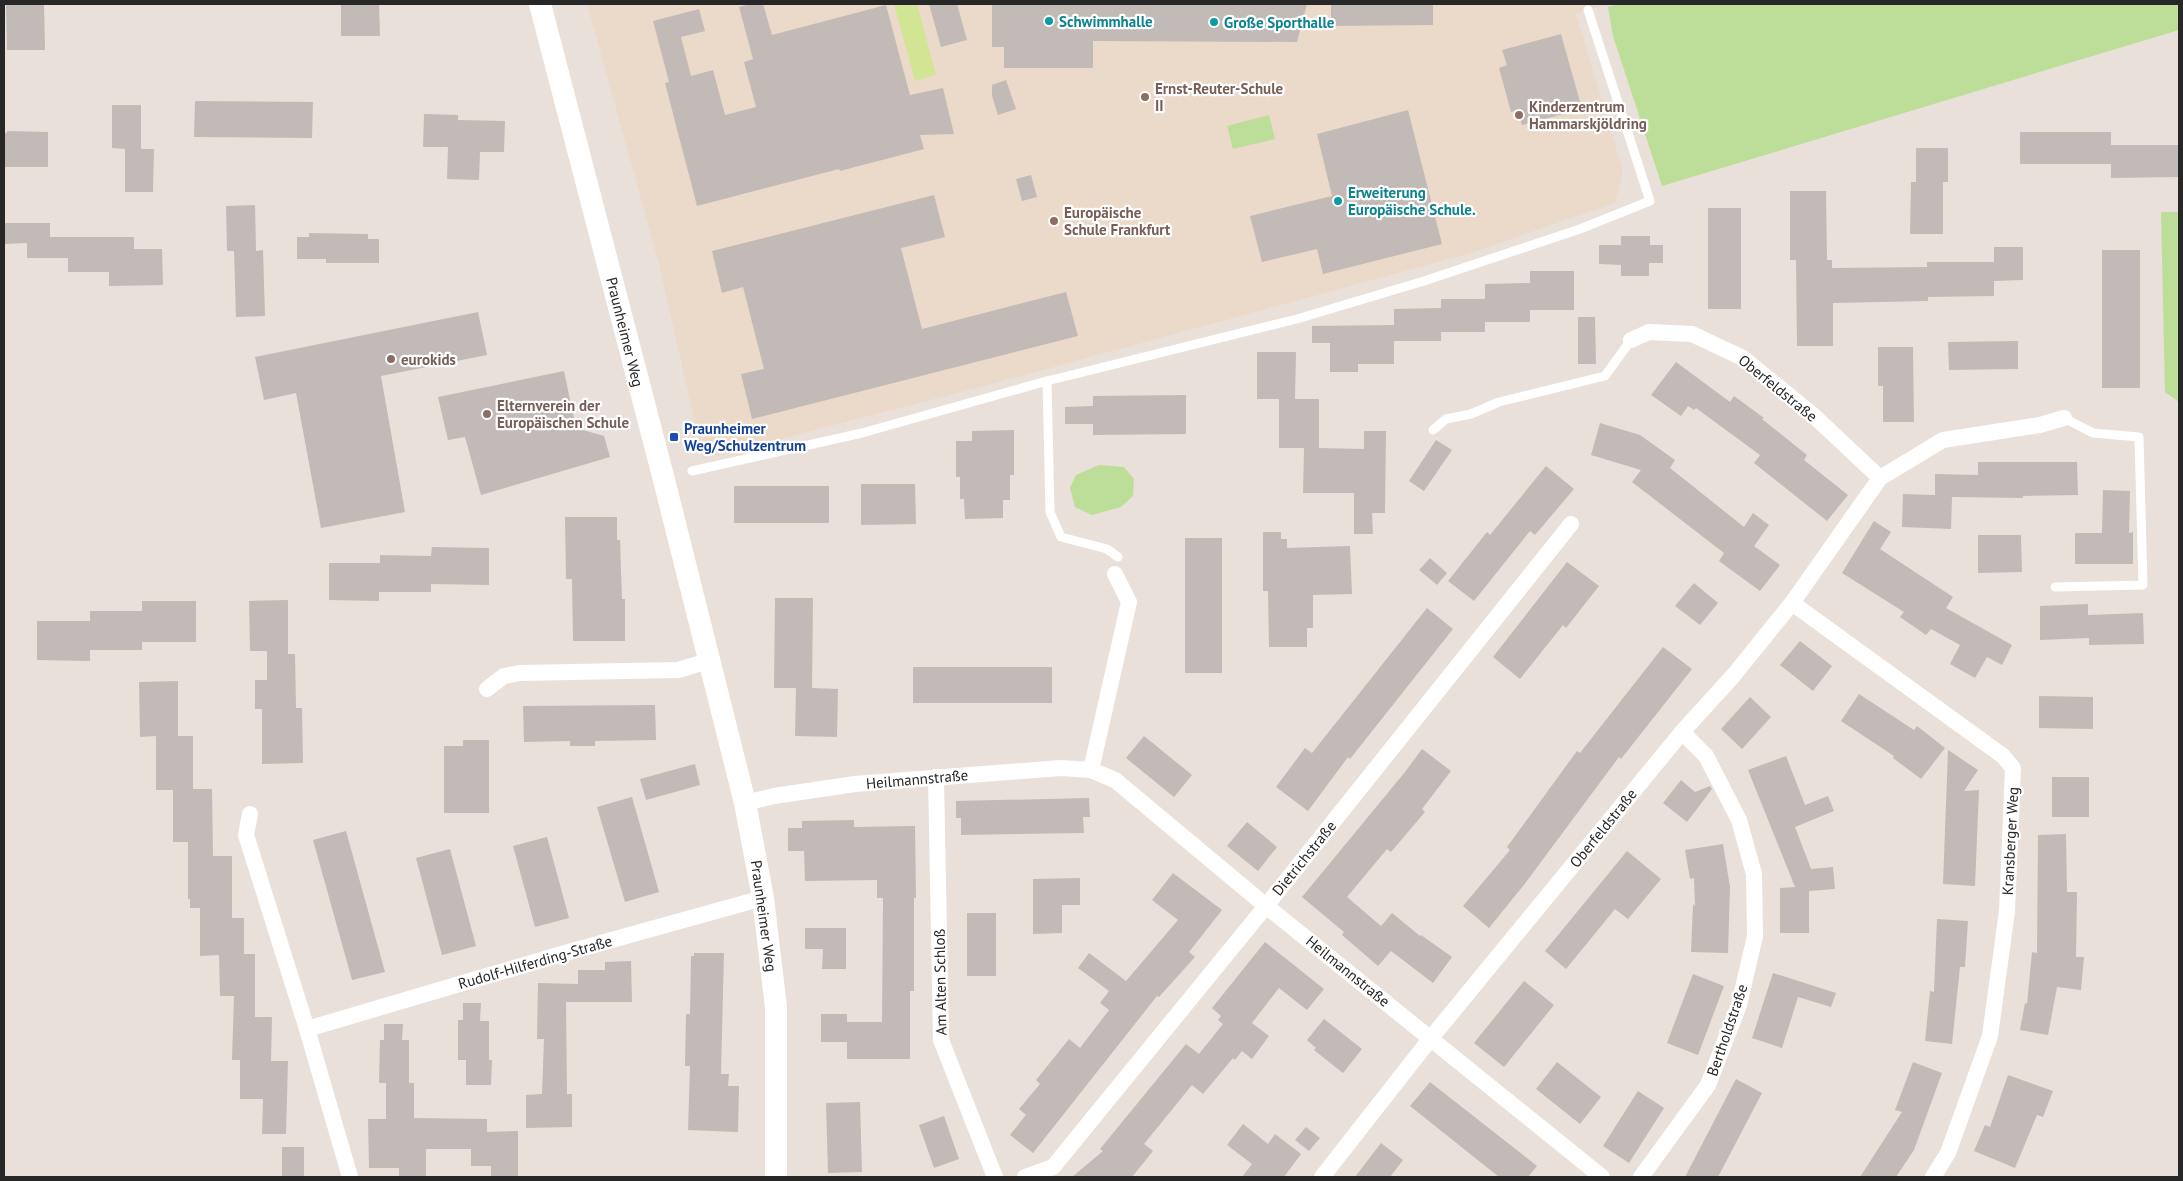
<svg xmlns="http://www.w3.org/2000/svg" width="2183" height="1181" viewBox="0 0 2183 1181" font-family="'PT Sans',sans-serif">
	<rect width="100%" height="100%" fill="#e9e0d9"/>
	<!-- education -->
	<polygon fill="#ebdac9" points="587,4 1608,4 1576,14 1623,171 1615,203 1471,253 988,385 703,459 659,264"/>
	<!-- green -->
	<g fill="#bdde98">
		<polygon points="1619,4 2179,4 2179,30 1662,186 1613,36 1608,7"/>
		<polygon points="1269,115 1275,139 1233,149 1227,126"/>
		<polygon points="2161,212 2179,212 2179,402 2165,392"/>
		<polygon points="1099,465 1124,467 1134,479 1133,496 1121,507 1092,515 1075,507 1070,488 1076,475"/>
	</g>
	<!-- pitch -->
	<polygon fill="#d2e594" points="894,4 917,4 936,75 915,81"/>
	<!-- building -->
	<g fill="#c2bab6">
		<polygon points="6,4 44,4 45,50 7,50"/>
		<polygon points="341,4 379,4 380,36 341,36"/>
		<polygon points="751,4 763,4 772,35 886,5 910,95 943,88 954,134 920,135 924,149 840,171 839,169 697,206 665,83 669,82 653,21 699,9 705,31 681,37 691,76 713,70 725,115 756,107 744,62 753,59 739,7"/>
		<polygon points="929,4 957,4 967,40 941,47"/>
		<polygon points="992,4 1307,4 1297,42 1093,41 1093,68 1004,68 1004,47 992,47"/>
		<polygon points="1331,4 1433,4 1433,25 1331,26"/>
		<polygon points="1561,34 1582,109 1522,125 1518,110 1511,112 1499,68 1507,65 1502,50"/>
		<polygon points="1006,80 1016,109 998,115 992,96 992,85"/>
		<polygon points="195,101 313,102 312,138 194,137"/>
		<polygon points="112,105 141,105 141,149 154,149 153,192 125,192 125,149 112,148"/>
		<polygon points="1408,110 1442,244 1323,274 1317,249 1262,262 1250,216 1332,196 1317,134"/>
		<polygon points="424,114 458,115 458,120 505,121 504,152 480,152 479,180 447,179 448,147 423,147"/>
		<polygon points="7,131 48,132 48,167 4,167 4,133 7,133"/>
		<polygon points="2020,132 2111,132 2111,145 2179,145 2179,177 2111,178 2111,164 2020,164"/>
		<polygon points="1916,148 1948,148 1948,182 1943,182 1943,234 1910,234 1911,182 1916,182"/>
		<polygon points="1031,175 1037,197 1022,201 1016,179"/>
		<polygon points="1790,191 1826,191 1827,260 1832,260 1832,268 1927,267 1927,262 1994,262 1994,247 2023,247 2023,280 1994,281 1994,296 1928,297 1928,301 1833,303 1833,346 1797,346 1796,260 1790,260"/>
		<polygon points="934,195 945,237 901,248 922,329 1066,292 1078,336 752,419 741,374 764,369 743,287 722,293 712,251"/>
		<polygon points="255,205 256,251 263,250 265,316 236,317 234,251 227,251 226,206"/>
		<rect x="1708" y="208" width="33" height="101"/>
		<polygon points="4,223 50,223 50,237 134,237 134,249 162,249 163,285 109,286 109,272 68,272 68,258 27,258 27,243 4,244"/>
		<polygon points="309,233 368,234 368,239 379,239 379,263 326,263 326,259 297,259 297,237 309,237"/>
		<polygon points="1621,236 1650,236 1650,245 1663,245 1663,263 1649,263 1649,276 1621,276 1621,265 1599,264 1599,245 1621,245"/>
		<rect x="2102" y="250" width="38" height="138"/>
		<polygon points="1530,271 1574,271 1574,310 1530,310 1530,322 1485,322 1485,332 1441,332 1441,341 1394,341 1394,364 1358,364 1358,372 1330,372 1330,343 1312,343 1312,326 1394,325 1394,309 1441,308 1441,299 1485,299 1485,284 1530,283"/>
		<polygon points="478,312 487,355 381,376 405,512 321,528 296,393 264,400 255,357"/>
		<polygon points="1578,317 1595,317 1596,364 1578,364"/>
		<polygon points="2018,341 2018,369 1949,370 1948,342"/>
		<polygon points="1878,347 1913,347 1914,422 1883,422 1883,386 1878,386"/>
		<polygon points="1257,352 1296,352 1295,399 1319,399 1319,448 1364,449 1364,431 1386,431 1385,513 1372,513 1373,534 1354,534 1354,493 1303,493 1304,448 1279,448 1279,399 1257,399"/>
		<polygon points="1676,362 1730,402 1734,396 1764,418 1762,419 1807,455 1804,460 1848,495 1827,521 1754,463 1760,455 1696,408 1694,410 1688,406 1681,416 1651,395"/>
		<polygon points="564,371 576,428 604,436 610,457 481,495 465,437 448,440 438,397"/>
		<polygon points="1186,395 1186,434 1093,435 1093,424 1065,424 1065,407 1093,406 1093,396"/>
		<polygon points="1600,423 1640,435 1675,460 1670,468 1744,527 1753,513 1769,525 1754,546 1780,565 1760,591 1719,561 1724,553 1632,482 1641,470 1591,455"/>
		<polygon points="1014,430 1014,475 1010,475 1010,500 1003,500 1003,518 965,519 964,499 960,499 960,477 956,477 956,441 972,441 972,431"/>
		<polygon points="1436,440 1452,450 1424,491 1409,481"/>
		<polygon points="1978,462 2077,462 2078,495 2023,496 2023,498 1952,497 1951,529 1902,527 1903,494 1935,495 1935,474 1978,475"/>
		<polygon points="1546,466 1574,489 1535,535 1530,531 1474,601 1448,581 1487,532 1490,535"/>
		<polygon points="861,484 915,484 916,524 861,525"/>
		<rect x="734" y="486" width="95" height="37"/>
		<polygon points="2103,490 2130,491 2129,533 2133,532 2133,564 2075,564 2075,533 2102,533"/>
		<polygon points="565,517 617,517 617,540 620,540 622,599 625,599 625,641 573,641 572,579 566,579"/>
		<polygon points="1874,521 1891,532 1880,549 1953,597 1946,608 2012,645 2002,665 1987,657 1975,678 1950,664 1960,645 1931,629 1926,635 1900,617 1904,612 1842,573"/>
		<polygon points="1263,532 1281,532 1281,539 1287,539 1287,548 1350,546 1352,594 1313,595 1313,628 1307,628 1307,647 1269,647 1268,591 1263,591"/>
		<polygon points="1978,535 2021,535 2022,572 1978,573"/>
		<rect x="1185" y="538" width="37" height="135"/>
		<polygon points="432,547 489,548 489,585 431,584 431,592 379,592 379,601 329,600 329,563 380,563 380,555 431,556"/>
		<polygon points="1430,558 1447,573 1437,585 1419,570"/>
		<polygon points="1567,562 1599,586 1566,628 1563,625 1520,679 1493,657"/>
		<polygon points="1694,583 1718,603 1700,625 1675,606"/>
		<polygon points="775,598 813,598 812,688 838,689 837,737 795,736 796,688 774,688"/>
		<polygon points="288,600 288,654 295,654 296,708 302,708 303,763 262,764 262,709 255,709 255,680 267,680 267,651 250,651 249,601"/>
		<polygon points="142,601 196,601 196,642 142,642 142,650 90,650 90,661 37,660 37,621 90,621 90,611 142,611"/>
		<polygon points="2088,604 2088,615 2143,613 2144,644 2089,645 2089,638 2040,640 2040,606"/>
		<polygon points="1427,608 1453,629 1350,759 1348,757 1308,811 1276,787 1305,748 1312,753"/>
		<polygon points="1800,641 1832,666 1813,691 1780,665"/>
		<polygon points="1663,647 1692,669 1621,759 1619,757 1523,886 1489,928 1463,906 1510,850 1507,847 1577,751 1580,753"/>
		<rect x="913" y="667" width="139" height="36"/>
		<polygon points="178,681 178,736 193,736 193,789 212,789 213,856 232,856 232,918 244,918 244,954 255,954 255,1017 272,1017 271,1061 288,1061 286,1134 262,1134 263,1099 240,1099 240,1060 232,1060 234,996 220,996 219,955 200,956 200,908 190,908 190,899 188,899 188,842 173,842 173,790 156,790 156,736 140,737 139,682"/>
		<polygon points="1859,694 1914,730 1917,726 1945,748 1921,779 1893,758 1894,756 1841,721"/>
		<polygon points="2039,696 2093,697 2093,729 2039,728"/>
		<polygon points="1750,697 1771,717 1742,749 1721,729"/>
		<polygon points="655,705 656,740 595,741 595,746 570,746 570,741 524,742 523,706"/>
		<polygon points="1144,736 1192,775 1174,797 1126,758"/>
		<polygon points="463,740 489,740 489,813 444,813 444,746 463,746"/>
		<polygon points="1422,749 1451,771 1422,809 1425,812 1391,852 1387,849 1347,897 1381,926 1392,913 1420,936 1421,935 1452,957 1433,983 1391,951 1378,966 1342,935 1344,932 1302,897 1405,772"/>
		<polygon points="1948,750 1978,770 1964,791 1979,790 1975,886 1943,884"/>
		<polygon points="1786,756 1805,805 1828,796 1834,811 1795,827 1811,869 1833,867 1835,889 1809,891 1809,933 1780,933 1780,888 1795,887 1748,770"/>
		<polygon points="695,764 700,785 646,800 640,779"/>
		<rect x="2052" y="777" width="37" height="40"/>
		<polygon points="1681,780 1695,792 1710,786 1712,789 1687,822 1663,803"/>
		<polygon points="632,797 659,892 625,902 597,807"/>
		<polygon points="1089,798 1090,817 1083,817 1084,833 961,835 961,818 956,818 956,801"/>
		<polygon points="854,820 854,827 915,826 916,898 914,898 914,991 910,991 910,1059 847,1059 847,1042 821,1042 821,1014 847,1014 847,1022 882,1022 883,898 877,898 877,880 805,881 804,851 788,851 788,828 802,828 802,821"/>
		<polygon points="1247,822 1277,847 1258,871 1227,846"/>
		<polygon points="346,831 385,972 352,980 313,840"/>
		<polygon points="2066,834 2067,892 2077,892 2076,957 2084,957 2081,990 2057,987 2048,1035 2020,1030 2025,1003 2027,1004 2032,952 2037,953 2038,835"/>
		<polygon points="547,837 569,918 535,927 513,846"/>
		<polygon points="1723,844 1730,887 1728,953 1691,952 1693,904 1695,906 1694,878 1690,879 1685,850"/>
		<polygon points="450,849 476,946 442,955 416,858"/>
		<polygon points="1627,851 1661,879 1628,919 1615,909 1566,969 1545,951"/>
		<polygon points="1173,873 1222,910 1189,952 1195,957 1159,997 1157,996 1033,1153 1010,1135 1026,1115 1019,1109 1040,1084 1036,1080 1069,1039 1080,1048 1109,1010 1100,1003 1109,991 1078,968 1089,953 1126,981 1178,920 1152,900"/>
		<polygon points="1080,878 1080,905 1062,905 1062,933 1033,934 1033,879"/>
		<rect x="967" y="913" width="29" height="63"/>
		<polygon points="1937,919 1968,921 1965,967 1960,967 1952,1044 1925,1041 1930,991 1934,992"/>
		<polygon points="805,928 846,928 846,969 822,969 823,949 805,949"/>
		<polygon points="1265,942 1324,989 1307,1010 1279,988 1252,1023 1269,1036 1252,1059 1242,1051 1235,1060 1233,1058 1203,1094 1192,1085 1144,1144 1153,1151 1132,1177 1072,1177 1103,1151 1100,1149 1186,1044 1199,1054 1223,1024 1218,1020 1221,1016 1212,1008"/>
		<polygon points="694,953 724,953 721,1074 729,1074 728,1086 739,1086 738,1132 688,1130 690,1066 685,1066 686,1014 690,1014 691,956 694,956"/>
		<polygon points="631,961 632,1002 566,1002 567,1094 572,1094 572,1127 526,1128 526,1095 542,1094 544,1039 537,1039 538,983 578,984 578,970 605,970 605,962"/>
		<polygon points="1773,973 1836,993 1831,1007 1798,997 1782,1048 1752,1038"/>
		<polygon points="1693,974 1724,986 1698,1055 1667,1043"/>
		<polygon points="1524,981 1554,1005 1504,1067 1474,1043"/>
		<polygon points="463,1003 481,1003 480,1021 489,1021 489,1060 492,1060 491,1085 466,1085 466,1060 458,1060 458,1020 463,1020"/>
		<polygon points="1324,1019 1362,1049 1343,1073 1314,1050 1316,1048 1307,1040"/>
		<polygon points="384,1024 403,1024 402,1040 409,1040 409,1083 414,1083 414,1118 487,1119 487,1132 518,1131 518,1177 491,1177 491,1166 471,1166 471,1149 426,1149 426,1177 399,1177 399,1168 369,1168 368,1119 386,1119 386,1083 379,1083 380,1040 384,1040"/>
		<polygon points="1557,1062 1601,1097 1580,1124 1536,1089"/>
		<polygon points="1913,1062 1942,1073 1914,1150 1896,1177 1860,1177 1902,1112 1895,1110"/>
		<polygon points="2008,1075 2053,1091 2043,1117 2037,1115 2015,1168 1974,1151 1985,1125 1990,1127"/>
		<polygon points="1736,1079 1762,1093 1718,1177 1685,1177"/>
		<polygon points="1430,1082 1537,1166 1528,1177 1499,1177 1410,1106"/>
		<polygon points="1638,1091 1664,1108 1629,1163 1603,1146"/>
		<polygon points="860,1102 862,1172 828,1173 826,1103"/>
		<polygon points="944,1116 959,1159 934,1168 919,1125"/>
		<polygon points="1243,1124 1268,1144 1275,1134 1301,1154 1284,1177 1242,1177 1252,1164 1227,1145"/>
		<polygon points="1306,1127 1320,1138 1309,1151 1295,1140"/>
		<polygon points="1381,1143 1403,1160 1390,1177 1355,1177"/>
		<rect x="282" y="1147" width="22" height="30"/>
	</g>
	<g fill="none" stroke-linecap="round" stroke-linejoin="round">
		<!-- lane -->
		<g stroke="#fff" stroke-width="9">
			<polyline points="1047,381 1050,512 1061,537 1107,549 1118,557"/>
			<polyline points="1433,430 1446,419 1471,414 1499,402 1605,376 1631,340"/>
			<polyline points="692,471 862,433 1047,381 1297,319 1424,281 1580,229 1650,201 1588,10"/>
			<polyline points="2055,587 2143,585 2139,437 2093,433 2064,418"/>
		</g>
		<!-- street -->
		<g stroke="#fff" stroke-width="16">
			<polyline points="1631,340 1649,332 1692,334 1743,358 1814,416 1880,478"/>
			<polyline points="1792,603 2003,756 2013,768 2007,911 1990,1036 1948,1153 1933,1177"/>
			<polyline points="487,689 504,676 520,673 678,670 708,661"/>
			<polyline points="1091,770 1129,602 1115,574"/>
			<polyline points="936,777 941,1040 995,1177"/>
			<polyline points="745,803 774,796 855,784 1061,768 1091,770 1115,780 1266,906 1602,1177"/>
			<polyline points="250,814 246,835 307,1029 350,1177"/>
			<polyline points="307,1029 565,953 763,898"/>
			<polyline points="1025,1177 1053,1167 1266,906 1571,524"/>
			<polyline points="1322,1177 1431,1038 1682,732 1733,676 1792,603 1880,478 1943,440 2040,425 2064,418"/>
			<polyline points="1641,1177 1708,1085 1739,1005 1755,936 1754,874 1739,820 1706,756 1682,732"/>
		</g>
		<!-- secondary -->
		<polyline stroke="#fff" stroke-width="22" points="540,4 663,476 745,803 763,898 776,1007 776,1177"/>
	</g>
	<!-- markers -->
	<g fill="#0f9aa8" stroke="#fff" stroke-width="2">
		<circle cx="1049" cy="21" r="5"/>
		<circle cx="1214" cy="22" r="5"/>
		<circle cx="1338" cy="201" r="5"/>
	</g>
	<g fill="#8d6e63" stroke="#fff" stroke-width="2">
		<circle cx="1145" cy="97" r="5"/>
		<circle cx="1519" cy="115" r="5"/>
		<circle cx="1054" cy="221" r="5"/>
		<circle cx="391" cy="359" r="5"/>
		<circle cx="487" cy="414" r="5"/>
	</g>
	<rect fill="#1a4fb4" stroke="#fff" stroke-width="2" x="669" y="432" width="10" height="10" rx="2.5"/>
	<g text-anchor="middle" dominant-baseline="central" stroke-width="4.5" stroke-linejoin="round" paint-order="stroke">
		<!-- culture labels -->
		<g font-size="15" font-weight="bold" fill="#0d838f" stroke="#fff" text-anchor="start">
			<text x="1059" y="21">Schwimmhalle</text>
			<text x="1224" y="22">Große Sporthalle</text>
			<text x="1348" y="192">Erweiterung<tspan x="1348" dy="17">Europäische Schule.</tspan></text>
		</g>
		<!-- education labels -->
		<g font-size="15" font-weight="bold" fill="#785e54" stroke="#fff" text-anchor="start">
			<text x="1155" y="88">Ernst-Reuter-Schule<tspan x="1155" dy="17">II</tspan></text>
			<text x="1529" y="106">Kinderzentrum<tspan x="1529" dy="17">Hammarskjöldring</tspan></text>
			<text x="1064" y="212">Europäische<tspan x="1064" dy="17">Schule Frankfurt</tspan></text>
			<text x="401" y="359">eurokids</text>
			<text x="497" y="405">Elternverein der<tspan x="497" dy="17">Europäischen Schule</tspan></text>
		</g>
		<!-- street labels -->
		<g font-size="15" fill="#272727" stroke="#fff">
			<text transform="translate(625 332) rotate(76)">Praunheimer Weg</text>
			<text transform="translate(1778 388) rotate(39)">Oberfeldstraße</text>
			<text transform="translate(917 779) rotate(-5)">Heilmannstraße</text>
			<text transform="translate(1603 828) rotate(-51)">Oberfeldstraße</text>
			<text transform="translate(2010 841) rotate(-87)">Kransberger Weg</text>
			<text transform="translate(1304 858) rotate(-51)">Dietrichstraße</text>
			<text transform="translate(764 916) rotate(82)">Praunheimer Weg</text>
			<text transform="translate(535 962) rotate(-16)">Rudolf-Hilferding-Straße</text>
			<text transform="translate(1348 971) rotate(39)">Heilmannstraße</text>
			<text transform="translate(940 982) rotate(-91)">Am Alten Schloß</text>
			<text transform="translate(1727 1030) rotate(-71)">Bertholdstraße</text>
		</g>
		<!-- transit labels -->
		<g font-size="15" font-weight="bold" fill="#164399" stroke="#fff" text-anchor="start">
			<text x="684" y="428">Praunheimer<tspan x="684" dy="17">Weg/Schulzentrum</tspan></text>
		</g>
	</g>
	<!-- border -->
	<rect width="2183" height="1181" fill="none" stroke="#272727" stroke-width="10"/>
</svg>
